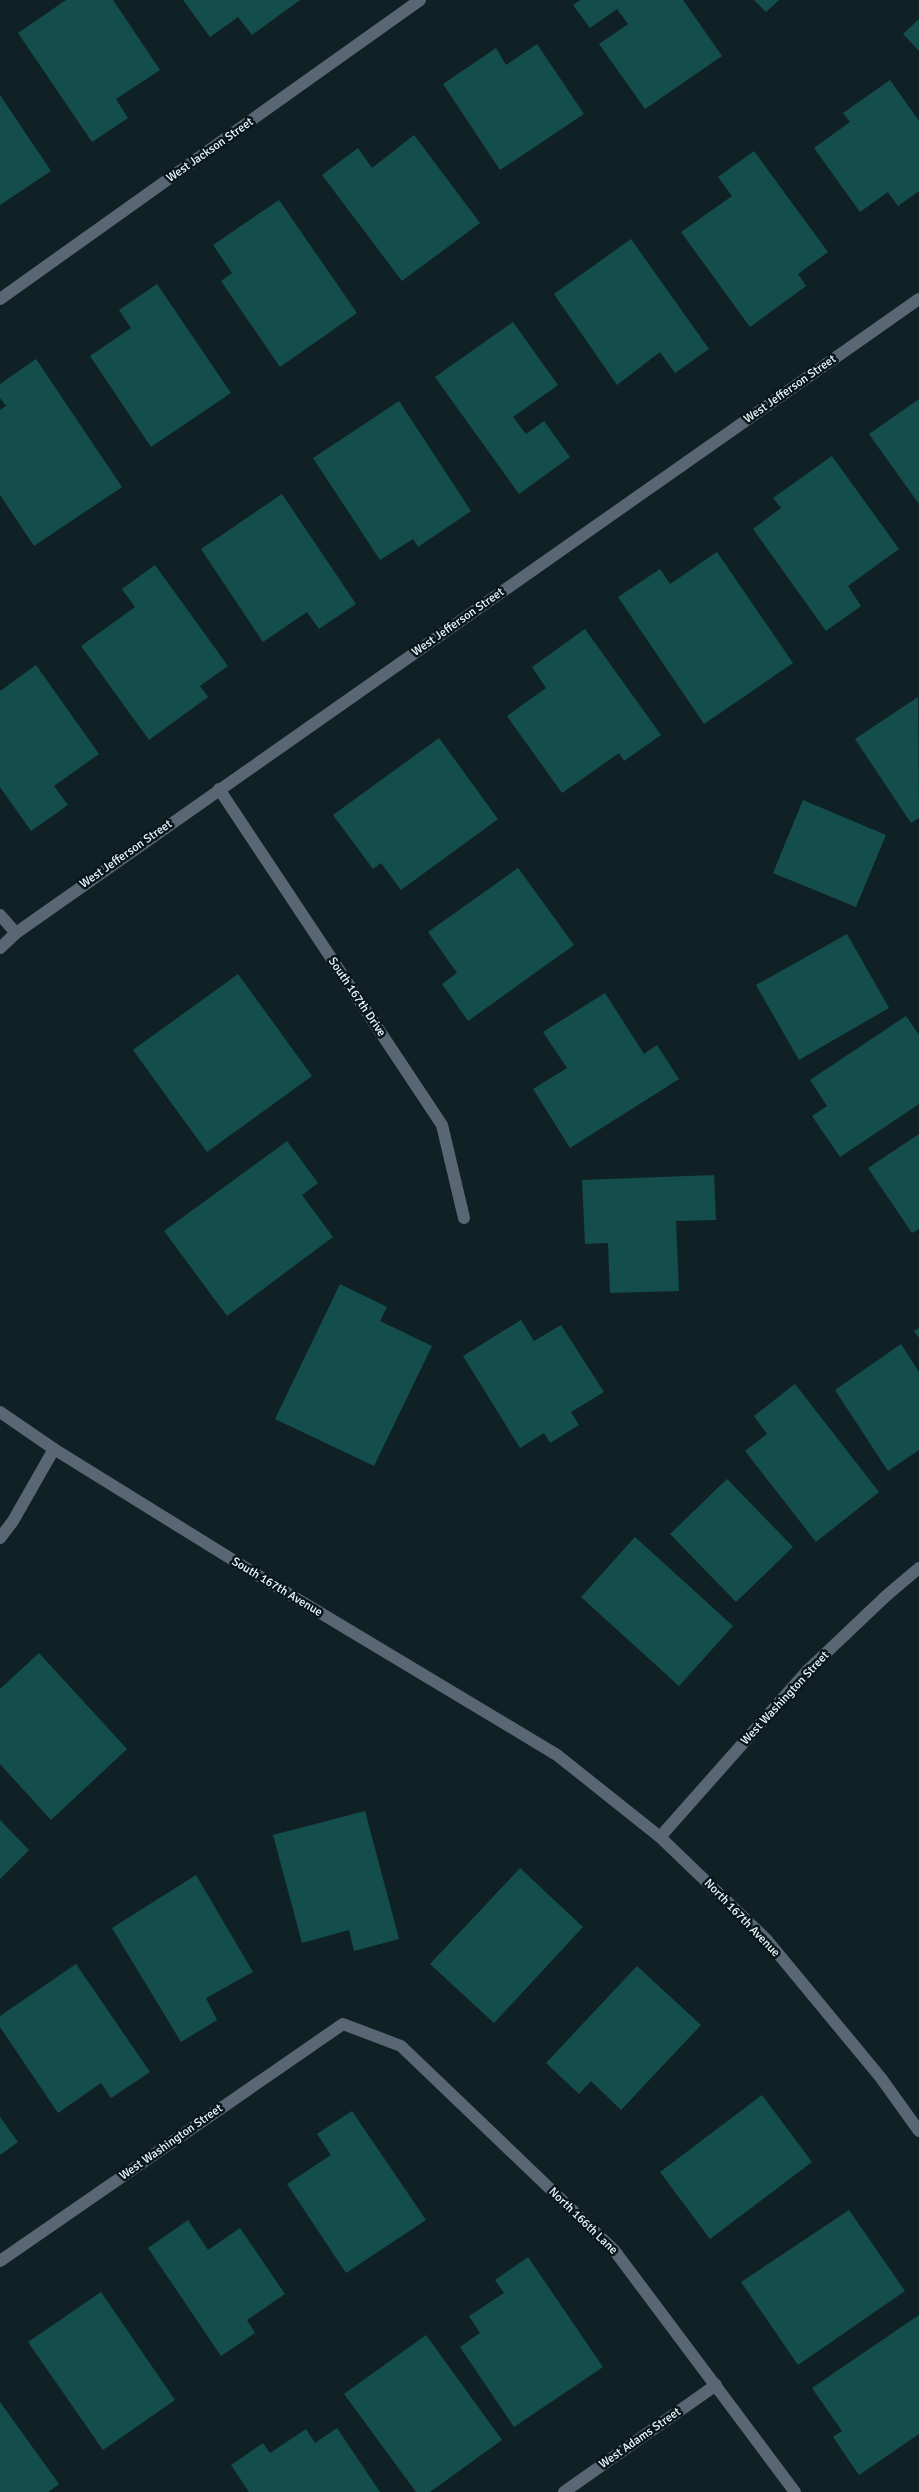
<svg xmlns="http://www.w3.org/2000/svg" width="919" height="2492" viewBox="0 0 919 2492" font-family="Signika,sans-serif">
	<rect width="100%" height="100%" fill="#102126"/>
	<!-- building -->
	<g fill="#134e4c">
		<polygon points="66,0 113,0 160,70 116,99 128,118 92,142 18,33"/>
		<polygon points="183,0 300,0 252,35 238,17 210,37"/>
		<polygon points="580,0 683,0 722,56 645,109 599,44 628,24 617,9 590,28 573,5"/>
		<polygon points="754,0 779,0 766,12"/>
		<polygon points="919,19 919,51 903,34"/>
		<polygon points="537,44 584,114 500,170 443,84 496,48 506,65"/>
		<polygon points="890,80 919,121 919,191 898,206 888,192 860,212 814,148 850,122 843,113"/>
		<polygon points="0,95 51,171 0,205"/>
		<polygon points="414,135 480,223 402,281 322,175 358,148 372,168"/>
		<polygon points="754,151 828,252 798,274 806,286 750,327 681,232 732,196 718,177"/>
		<polygon points="279,200 357,313 280,367 221,281 232,273 213,245"/>
		<polygon points="631,239 709,349 675,373 660,352 617,385 554,294"/>
		<polygon points="157,284 231,393 151,447 90,356 131,328 119,310"/>
		<polygon points="513,322 558,385 513,417 526,434 544,421 570,457 519,494 435,377"/>
		<polygon points="36,359 122,487 34,546 0,495 0,410 6,406 0,398 0,384"/>
		<polygon points="919,399 919,504 869,434"/>
		<polygon points="399,401 471,511 418,547 413,539 380,560 313,458"/>
		<polygon points="832,456 899,549 848,586 861,606 826,631 753,529 781,508 773,498"/>
		<polygon points="282,494 356,604 319,629 307,612 263,642 201,549"/>
		<polygon points="717,552 793,663 704,724 618,597 660,569 670,584"/>
		<polygon points="155,565 228,666 200,686 208,697 149,740 81,646 135,607 122,589"/>
		<polygon points="585,629 661,735 624,761 619,753 562,793 507,716 546,688 532,667"/>
		<polygon points="36,665 99,754 54,786 68,805 31,831 0,787 0,691"/>
		<polygon points="918,697 919,818 911,823 855,739"/>
		<polygon points="439,738 498,819 401,890 381,863 373,869 333,815"/>
		<polygon points="803,800 886,835 856,907 773,873"/>
		<polygon points="518,868 574,945 468,1021 442,984 457,973 428,932"/>
		<polygon points="847,934 889,1008 799,1060 756,985"/>
		<polygon points="238,974 312,1076 207,1152 133,1050"/>
		<polygon points="605,993 644,1054 657,1045 679,1079 570,1148 533,1089 567,1068 543,1032"/>
		<polygon points="906,1016 919,1035 919,1104 840,1157 812,1116 827,1106 810,1080"/>
		<polygon points="919,1134 919,1229 912,1233 868,1168"/>
		<polygon points="287,1141 318,1183 302,1195 333,1237 227,1316 164,1231"/>
		<polygon points="714,1175 716,1220 676,1221 679,1291 610,1293 608,1243 585,1244 582,1180"/>
		<polygon points="340,1284 387,1307 380,1321 432,1346 374,1466 275,1419"/>
		<polygon points="521,1320 534,1341 561,1325 604,1392 571,1412 579,1425 550,1443 544,1433 520,1448 463,1356"/>
		<polygon points="919,1328 919,1338 914,1331"/>
		<polygon points="901,1344 919,1372 919,1450 888,1471 835,1390"/>
		<polygon points="795,1384 879,1492 816,1542 745,1451 767,1434 754,1416"/>
		<polygon points="727,1479 793,1547 736,1602 670,1534"/>
		<polygon points="635,1537 733,1626 679,1686 581,1597"/>
		<polygon points="39,1653 127,1749 51,1820 0,1764 0,1689"/>
		<polygon points="365,1811 399,1939 354,1951 349,1930 302,1943 273,1835"/>
		<polygon points="0,1820 29,1850 0,1879"/>
		<polygon points="520,1868 583,1927 494,2023 430,1964"/>
		<polygon points="196,1875 253,1972 206,1998 217,2020 181,2042 112,1928"/>
		<polygon points="76,1964 150,2072 111,2098 101,2083 58,2113 0,2027 0,2016"/>
		<polygon points="637,1966 701,2025 621,2110 591,2081 579,2094 546,2063"/>
		<polygon points="762,2095 812,2162 710,2239 660,2172"/>
		<polygon points="352,2111 426,2220 346,2273 287,2184 331,2155 317,2134"/>
		<polygon points="0,2117 18,2142 0,2155"/>
		<polygon points="849,2210 905,2291 798,2365 741,2282"/>
		<polygon points="188,2220 208,2250 240,2228 285,2294 247,2320 255,2333 221,2356 148,2248"/>
		<polygon points="528,2257 603,2367 514,2427 460,2347 480,2333 469,2316 504,2293 495,2280"/>
		<polygon points="101,2292 175,2400 103,2450 28,2342"/>
		<polygon points="919,2315 919,2434 859,2475 833,2437 842,2431 812,2388"/>
		<polygon points="426,2335 502,2440 430,2492 416,2492 344,2394"/>
		<polygon points="0,2402 59,2484 48,2492 0,2492"/>
		<polygon points="337,2428 380,2492 249,2492 231,2465 263,2443 270,2453 306,2429 315,2443"/>
	</g>
	<g fill="none" stroke-linecap="round" stroke-linejoin="round">
		<!-- minor -->
		<g stroke="#596774" stroke-width="12">
			<polyline points="0,299 420,0"/>
			<polyline points="219,789 442,1125 464,1218"/>
			<polyline points="0,915 16,933"/>
			<polyline points="0,948 16,933 919,299"/>
			<polyline points="0,1412 54,1449 254,1573 557,1755 660,1837 766,1939 881,2078 919,2131"/>
			<polyline points="0,1538 13,1521 54,1449"/>
			<polyline points="660,1837 808,1670 886,1596 919,1568"/>
			<polyline points="0,2261 343,2024 401,2046 614,2250 795,2492"/>
			<polyline points="564,2492 716,2385"/>
		</g>
	</g>
	<g text-anchor="middle" dominant-baseline="central" stroke-width="5" stroke-linejoin="round" paint-order="stroke">
		<!-- street labels -->
		<g font-size="12" fill="#edf7fb" stroke="#07171c">
			<text transform="translate(210 150) rotate(-35)">West Jackson Street</text>
			<text transform="translate(790 389) rotate(-35)">West Jefferson Street</text>
			<text transform="translate(458 622) rotate(-35)">West Jefferson Street</text>
			<text transform="translate(126 854) rotate(-35)">West Jefferson Street</text>
			<text transform="translate(357 997) rotate(56)">South 167th Drive</text>
			<text transform="translate(277 1587) rotate(31)">South 167th Avenue</text>
			<text transform="translate(785 1698) rotate(-47)">West Washington Street</text>
			<text transform="translate(742 1918) rotate(46)">North 167th Avenue</text>
			<text transform="translate(171 2142) rotate(-35)">West Washington Street</text>
			<text transform="translate(583 2221) rotate(44)">North 166th Lane</text>
			<text transform="translate(640 2438) rotate(-35)">West Adams Street</text>
		</g>
	</g>
</svg>
